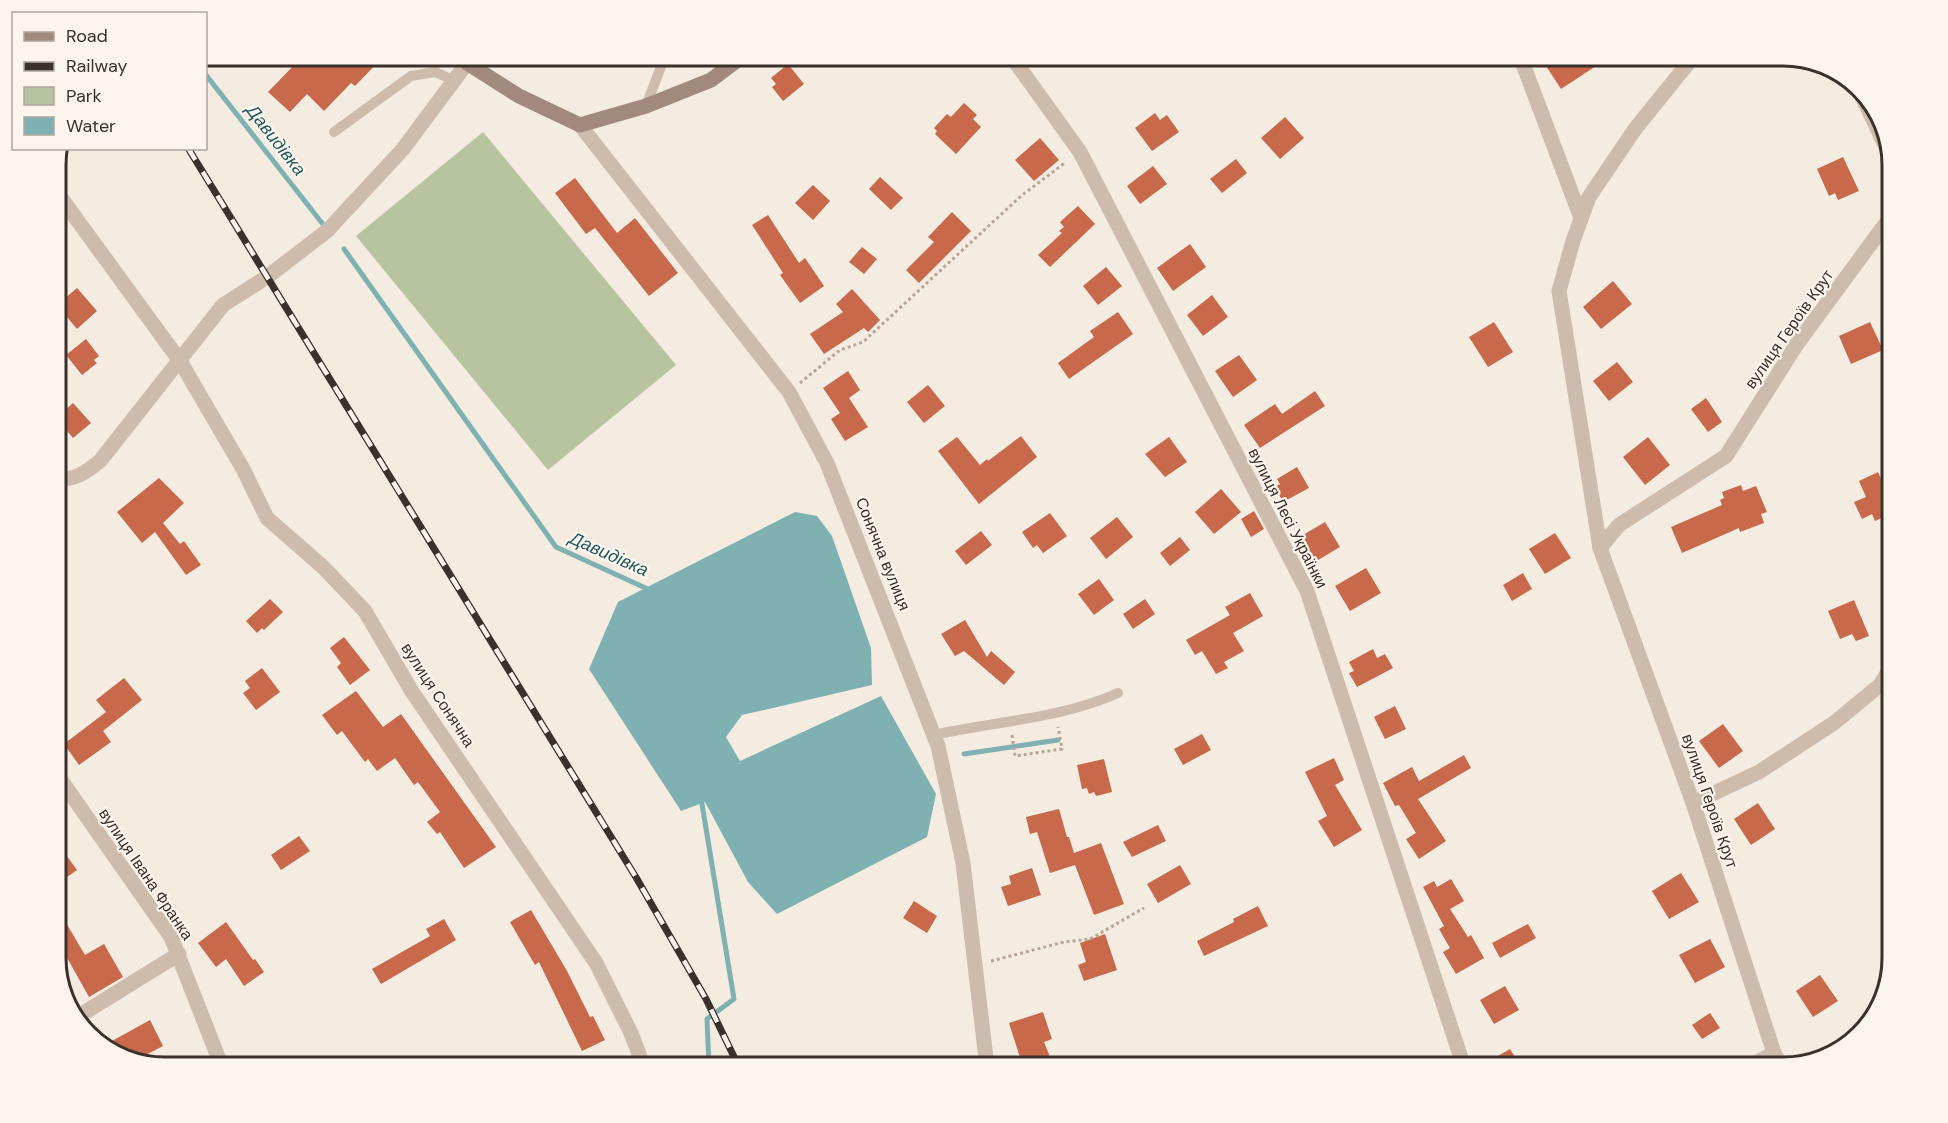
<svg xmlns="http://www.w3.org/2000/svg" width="1948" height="1123" viewBox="0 0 1948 1123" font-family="'DM Sans',sans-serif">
	<rect width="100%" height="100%" fill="#f4ebe1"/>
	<!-- green -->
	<polygon fill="#b8c4a0" points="483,132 676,365 548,470 356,236"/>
	<!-- water -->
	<polygon fill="#7fb0b2" points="795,512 817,516 832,536 871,648 872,685 742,715 726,737 740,761 881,696 936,794 927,837 777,914 748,882 705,802 681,811 589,669 618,602"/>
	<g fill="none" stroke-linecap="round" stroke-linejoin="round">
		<!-- stream -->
		<g stroke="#7fb0b2" stroke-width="5">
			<polyline points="206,75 322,223"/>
			<polyline points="344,249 556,547 652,591"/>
			<polyline points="964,754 1058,740"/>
			<polyline points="701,798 734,999 707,1019 709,1067"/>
		</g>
	</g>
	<!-- building -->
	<g fill="#c8694b">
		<polygon points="303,56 384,56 355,86 351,83 324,111 307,94 290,112 268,92"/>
		<polygon points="1562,56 1589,56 1596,66 1561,89 1546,66"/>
		<polygon points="788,64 804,84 783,101 772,87 776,84 771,78"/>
		<polygon points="964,103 977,115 973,119 981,127 956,154 935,134 937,131 934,128 947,114 951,117"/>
		<polygon points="1155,113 1160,120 1167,115 1179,132 1152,151 1135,128"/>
		<polygon points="1285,117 1304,138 1280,159 1261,138"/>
		<polygon points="1040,138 1059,160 1034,181 1015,160"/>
		<polygon points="1843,157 1859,191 1838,200 1835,193 1829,196 1817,169"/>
		<polygon points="1236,159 1247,173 1222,193 1210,179"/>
		<polygon points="1153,166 1167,184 1140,204 1127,186"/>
		<polygon points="880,177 903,198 891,210 869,189"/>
		<polygon points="575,178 617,233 635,218 678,273 649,296 595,228 586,234 555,193"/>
		<polygon points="813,185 830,201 813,220 795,203"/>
		<polygon points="1078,206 1095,224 1050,267 1038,255 1062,233 1059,231 1064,227 1060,222"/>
		<polygon points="952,212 971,231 919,283 906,270 934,242 928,237"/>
		<polygon points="768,215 799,263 805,258 824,286 800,303 780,275 783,273 752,225"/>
		<polygon points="1190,244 1206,267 1173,291 1157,268"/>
		<polygon points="862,247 877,259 864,274 849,262"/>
		<polygon points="1106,267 1122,286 1098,305 1083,286"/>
		<polygon points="1613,281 1632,304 1601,329 1583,307"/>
		<polygon points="77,288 97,311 77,329 57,305"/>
		<polygon points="852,289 880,320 868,332 864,328 824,354 810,334 843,312 836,304"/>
		<polygon points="1212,295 1228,317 1203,336 1187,315"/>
		<polygon points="1118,312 1133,334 1069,379 1058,363 1094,337 1090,331"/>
		<polygon points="1494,322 1513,352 1488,367 1469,337"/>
		<polygon points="1870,322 1883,350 1851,364 1839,336"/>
		<polygon points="86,339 99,356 94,360 97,363 82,375 66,355"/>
		<polygon points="1239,355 1257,380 1233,397 1215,371"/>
		<polygon points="1617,362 1633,382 1609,401 1593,381"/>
		<polygon points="848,371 860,390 849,398 868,427 845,441 831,419 840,413 823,388"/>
		<polygon points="928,385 945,406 924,423 907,402"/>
		<polygon points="1315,391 1325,406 1260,448 1244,425 1275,404 1282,414"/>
		<polygon points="1706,398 1722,422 1708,432 1691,409"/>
		<polygon points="73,403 91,423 73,438 56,418"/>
		<polygon points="1021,436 1037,457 979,504 938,451 957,437 980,465 987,459 988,461"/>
		<polygon points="1169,437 1187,462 1165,477 1145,454"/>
		<polygon points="1648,437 1670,465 1645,485 1623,457"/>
		<polygon points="1297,467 1309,488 1283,502 1275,487 1280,484 1277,479"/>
		<polygon points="1878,472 1892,504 1892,513 1875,521 1872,514 1862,519 1854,502 1866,497 1859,481"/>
		<polygon points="159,478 184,503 163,523 180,544 184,541 201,565 186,575 155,532 142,543 117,512"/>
		<polygon points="1741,485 1743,491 1756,486 1767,512 1761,514 1764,523 1740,532 1739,528 1682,553 1671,527 1722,505 1720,500 1724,498 1722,492"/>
		<polygon points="1221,489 1241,512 1214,534 1195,512"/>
		<polygon points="1254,511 1264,529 1251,537 1241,519"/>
		<polygon points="1050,513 1067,536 1043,553 1037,545 1033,548 1022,532"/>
		<polygon points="1117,517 1133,537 1106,559 1090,538"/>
		<polygon points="1325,522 1340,547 1313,563 1298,538"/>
		<polygon points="981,531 992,545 966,565 955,551"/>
		<polygon points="1555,533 1571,558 1545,574 1529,549"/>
		<polygon points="1180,537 1190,550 1170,566 1160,553"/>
		<polygon points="1366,568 1381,593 1350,611 1335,586"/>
		<polygon points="1523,573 1532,589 1512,601 1503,585"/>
		<polygon points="1099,579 1114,600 1094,615 1078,594"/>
		<polygon points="1250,593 1263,616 1233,633 1244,651 1224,662 1228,668 1216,674 1202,651 1195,655 1186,640 1230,615 1225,607"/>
		<polygon points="270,599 283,612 264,630 262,628 257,633 246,621"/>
		<polygon points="1145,599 1155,614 1133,629 1123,614"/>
		<polygon points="1854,600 1869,636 1856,641 1852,634 1840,639 1828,611"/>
		<polygon points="965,620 987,657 991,651 1015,672 1004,685 964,651 955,656 941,634"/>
		<polygon points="344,637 370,670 350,685 337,667 341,663 330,648"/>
		<polygon points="1373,649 1377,658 1385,654 1393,668 1357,687 1349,673 1354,671 1349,662"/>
		<polygon points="262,668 280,692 256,710 243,693 250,688 245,681"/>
		<polygon points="124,678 142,700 103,731 111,742 79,765 64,744 106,712 96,700"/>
		<polygon points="356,691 383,727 401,714 496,847 464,868 440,832 437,834 427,822 440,812 418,782 414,785 395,758 377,771 368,759 365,762 342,731 337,735 322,715"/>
		<polygon points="1395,706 1406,729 1385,739 1374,717"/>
		<polygon points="1723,724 1743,751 1719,768 1699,741"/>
		<polygon points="1202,734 1211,750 1183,765 1174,749"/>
		<polygon points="1464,755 1471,768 1418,799 1446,841 1419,859 1406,839 1416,833 1399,805 1395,806 1383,783 1412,767 1419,781"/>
		<polygon points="1334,758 1344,780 1335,785 1362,830 1334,847 1318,821 1327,816 1305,772"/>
		<polygon points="1104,759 1112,792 1096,796 1094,792 1089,794 1087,788 1082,789 1077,765"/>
		<polygon points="1758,803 1775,829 1751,845 1734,819"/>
		<polygon points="1059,809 1067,837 1069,837 1074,853 1101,843 1124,904 1094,915 1075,865 1050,873 1037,832 1030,834 1026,817"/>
		<polygon points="1158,825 1166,841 1132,857 1123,842"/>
		<polygon points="299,836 310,851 281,870 271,855"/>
		<polygon points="56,841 77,870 56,885"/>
		<polygon points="1180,865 1191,884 1158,903 1147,884"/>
		<polygon points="1032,868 1041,895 1008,906 1001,887 1011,884 1009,876"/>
		<polygon points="1681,873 1699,902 1669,919 1652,891"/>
		<polygon points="1451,879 1464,901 1450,909 1468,937 1471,935 1484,958 1456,974 1443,952 1450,948 1439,929 1444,926 1423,887 1434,881 1437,887"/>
		<polygon points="914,901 937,916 927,933 903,918"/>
		<polygon points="56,906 85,955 104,944 123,977 89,997 56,938"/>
		<polygon points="1258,906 1268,926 1204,956 1197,941 1234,922 1233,919"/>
		<polygon points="531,910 567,971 590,1017 593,1016 605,1040 582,1051 539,962 535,965 510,922"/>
		<polygon points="444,919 456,940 381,984 372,969 430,936 426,929"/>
		<polygon points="226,922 253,960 255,959 264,972 244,986 226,959 216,967 198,943"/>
		<polygon points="1528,924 1536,938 1500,958 1492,943"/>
		<polygon points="1105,934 1117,970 1084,981 1078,965 1086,962 1080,943"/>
		<polygon points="1710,939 1725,967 1695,983 1679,955"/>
		<polygon points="1820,975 1838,1001 1813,1017 1796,991"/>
		<polygon points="1505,986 1519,1010 1494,1024 1480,1000"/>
		<polygon points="1043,1012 1052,1039 1044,1042 1054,1067 1023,1067 1009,1023"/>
		<polygon points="1710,1013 1720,1028 1702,1039 1692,1025"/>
		<polygon points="150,1020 163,1046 136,1060 111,1053 103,1046"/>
		<polygon points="1510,1049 1521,1067 1479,1067"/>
	</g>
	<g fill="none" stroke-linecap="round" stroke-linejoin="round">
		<!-- path -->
		<g stroke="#b9a596" stroke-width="3" stroke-dasharray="3 3" stroke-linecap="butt">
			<polyline points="800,383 840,350 863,342 1021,196 1066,162"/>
			<polyline points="1012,735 1015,756 1062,749 1058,727"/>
			<polyline points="991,961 1064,942 1090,939 1144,908"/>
		</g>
		<!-- lane -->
		<g stroke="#cdbbac" stroke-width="10">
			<polyline points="646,106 665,56"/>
			<polyline points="334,132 411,76 435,72 453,80"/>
			<path d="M934,735C996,721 1060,719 1118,693"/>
		</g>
		<!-- street -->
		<g stroke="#cdbbac" stroke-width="15">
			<polyline points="1011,56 1080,152 1307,591 1464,1067"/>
			<polyline points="1520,56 1581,218"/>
			<polyline points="1861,94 1892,160"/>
			<polyline points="580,125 789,392 827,463 938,746 963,863 987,1067"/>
			<polyline points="56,191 180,361 243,469 267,518 323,567 365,611 411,690 596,963 631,1033 644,1067"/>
			<path d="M56,480C76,479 84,474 100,461L223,305L267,277L327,231L403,149L467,63"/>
			<polyline points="1600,548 1559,291 1573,241 1589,197 1635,129 1694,56"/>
			<polyline points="56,773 171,937 222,1067"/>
			<polyline points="1693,803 1759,772 1834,723 1880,685 1892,666"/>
			<polyline points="74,1019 179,954"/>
			<polyline points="1831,1054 1841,1049"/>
			<polyline points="1748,1067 1774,1053"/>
			<polyline points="1782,1067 1774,1053 1693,803 1600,548 1619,525 1726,456 1797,344 1892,215"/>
		</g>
		<!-- secondary -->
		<polyline stroke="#a18a7d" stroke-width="15" points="460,56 467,63 519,96 580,125 646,106 711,80 743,56"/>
		<defs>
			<polyline id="rail" points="188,148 637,879 706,999 739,1067"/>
		</defs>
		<!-- rail casing -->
		<use href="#rail" stroke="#3b302b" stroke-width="7"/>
		<!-- rail -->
		<use href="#rail" stroke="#fbf5ee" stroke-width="4.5" stroke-dasharray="14" stroke-linecap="butt"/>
	</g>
	<g text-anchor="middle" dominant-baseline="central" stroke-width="4.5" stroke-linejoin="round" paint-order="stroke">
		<!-- street labels -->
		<g font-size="16" fill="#3b302b" stroke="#fbf5ee">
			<text transform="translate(1789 329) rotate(-55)">вулиця Героїв Крут</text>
			<text transform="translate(1288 518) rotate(63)">вулиця Лесі Українки</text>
			<text transform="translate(883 554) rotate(68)">Сонячна вулиця</text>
			<text transform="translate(438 695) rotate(57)">вулиця Сонячна</text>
			<text transform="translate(1710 801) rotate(71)">вулиця Героїв Крут</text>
			<text transform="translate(146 874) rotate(56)">вулиця Івана Франка</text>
		</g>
		<!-- water labels -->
		<g font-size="18" font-style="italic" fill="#1f5a5e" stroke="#fbf5ee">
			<text transform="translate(276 140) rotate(52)">Давидівка</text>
			<text transform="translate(609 554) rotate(24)">Давидівка</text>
		</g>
	</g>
	<!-- crop -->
	<path d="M0 0H1948V1123H0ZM165 66H1783A99 99 0 0 1 1882 165V958A99 99 0 0 1 1783 1057H165A99 99 0 0 1 66 958V165A99 99 0 0 1 165 66Z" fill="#fbf5ee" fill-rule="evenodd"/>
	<path fill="none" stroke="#3b302b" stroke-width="3" d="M165 66H1783A99 99 0 0 1 1882 165V958A99 99 0 0 1 1783 1057H165A99 99 0 0 1 66 958V165A99 99 0 0 1 165 66Z"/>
	<!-- legend -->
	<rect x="12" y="12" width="195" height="138" fill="#fbf5ee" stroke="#aea6a0" stroke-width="1.5"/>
	<rect x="24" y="32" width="30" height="9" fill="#a18a7d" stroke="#aea6a0" stroke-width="1.5"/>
	<text x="66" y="42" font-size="18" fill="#3b302b">Road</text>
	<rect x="24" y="62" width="30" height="9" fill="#3b302b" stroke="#aea6a0" stroke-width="1.5"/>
	<text x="66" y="72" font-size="18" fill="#3b302b">Railway</text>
	<rect x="24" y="87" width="30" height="18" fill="#b8c4a0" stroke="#aea6a0" stroke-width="1.5"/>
	<text x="66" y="102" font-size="18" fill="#3b302b">Park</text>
	<rect x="24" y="117" width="30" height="18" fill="#7fb0b2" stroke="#aea6a0" stroke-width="1.5"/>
	<text x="66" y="132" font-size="18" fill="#3b302b">Water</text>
</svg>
